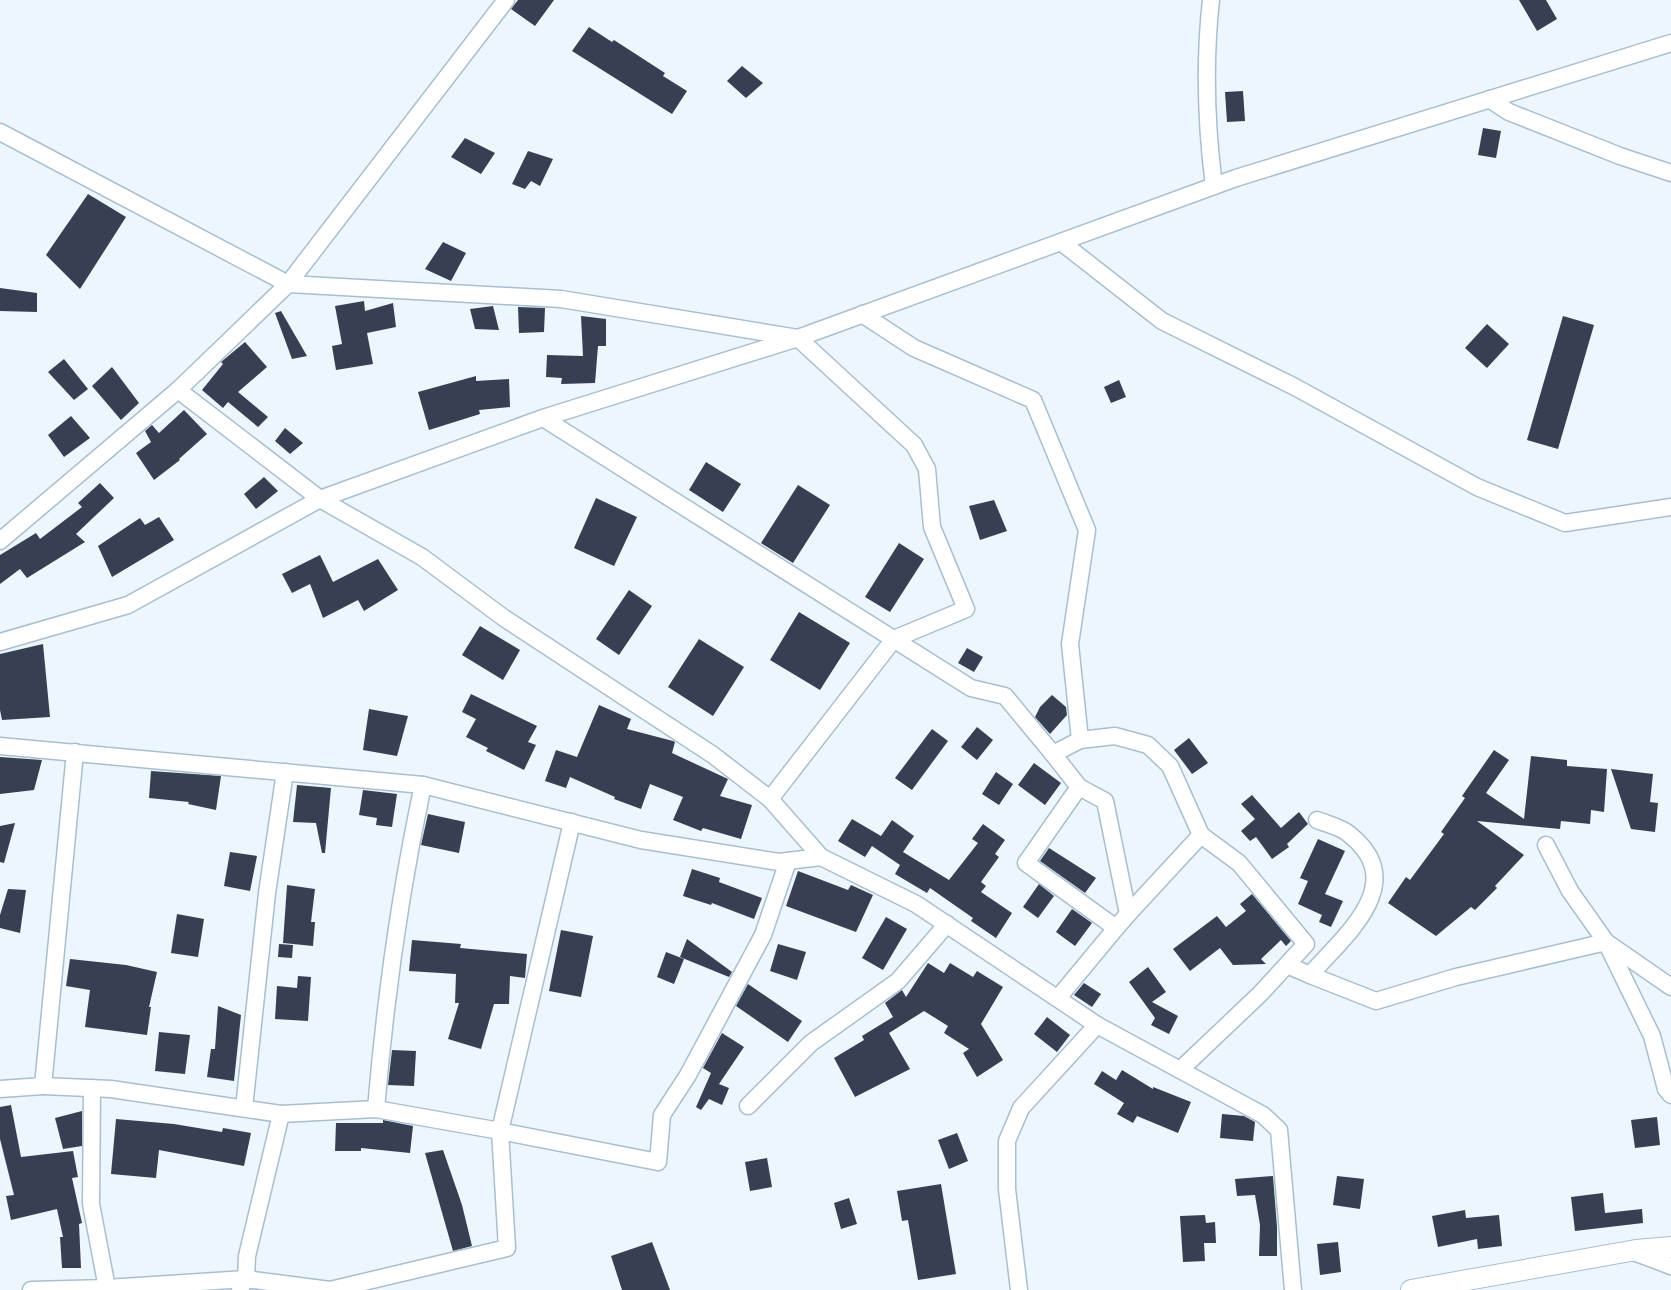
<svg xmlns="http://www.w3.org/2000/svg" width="1671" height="1290" viewBox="0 0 1671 1290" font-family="Raleway,sans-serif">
	<rect width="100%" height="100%" fill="#edf6fd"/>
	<!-- building -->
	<g fill="#373f52">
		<polygon points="518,0 554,0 535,26 511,9"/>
		<polygon points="1519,0 1546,0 1557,19 1537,31"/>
		<polygon points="589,27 612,42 614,40 665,73 663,76 687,91 672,114 572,51"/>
		<polygon points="742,66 763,83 746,98 727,81"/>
		<polygon points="1243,91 1245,121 1227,122 1225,92"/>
		<polygon points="1483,128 1501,131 1496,158 1478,155"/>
		<polygon points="465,138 495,153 481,174 451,157"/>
		<polygon points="528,151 553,159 540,186 531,181 525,189 512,184"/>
		<polygon points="88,194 126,217 80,289 46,255"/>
		<polygon points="443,242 466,253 451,281 425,269"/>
		<polygon points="0,288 37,293 37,312 0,311"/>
		<polygon points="364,301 365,311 393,303 396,327 367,333 373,364 336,370 332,346 342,344 335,306"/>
		<polygon points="493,306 499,330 475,329 470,309"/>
		<polygon points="518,307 545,308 544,332 519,333"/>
		<polygon points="281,311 307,356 292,359 275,313"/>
		<polygon points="581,316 606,319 606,346 598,346 595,383 561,384 562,378 546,377 547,355 583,356"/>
		<polygon points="1563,316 1594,325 1558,449 1527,440"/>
		<polygon points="1487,324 1509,344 1487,368 1465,348"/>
		<polygon points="245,342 267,367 238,392 268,417 258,427 228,402 223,408 202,390 223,364 221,362"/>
		<polygon points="64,359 88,389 74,400 48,372"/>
		<polygon points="112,367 139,403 121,420 92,386"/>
		<polygon points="476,376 476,381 509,379 510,407 479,410 480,414 429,430 418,392"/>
		<polygon points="1119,380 1126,397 1111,403 1104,387"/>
		<polygon points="184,410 207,434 179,459 180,460 154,480 136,453 151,442 145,431 152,425 159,433"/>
		<polygon points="71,416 90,438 64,457 48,435"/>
		<polygon points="285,428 303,443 290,454 275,441"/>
		<polygon points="706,462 741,484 723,512 689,490"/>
		<polygon points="264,477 278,491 256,509 244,494"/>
		<polygon points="100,483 114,498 76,534 85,542 27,578 20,569 0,584 0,555 36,533 40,539 82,507 78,503"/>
		<polygon points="798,485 830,505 793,563 761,543"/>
		<polygon points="596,498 637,517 614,566 574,548"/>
		<polygon points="994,500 1007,531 980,540 969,506"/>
		<polygon points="159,517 174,540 112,577 98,546 140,518 145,525"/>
		<polygon points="899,543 924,559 890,612 865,597"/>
		<polygon points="320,555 333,582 378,559 398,590 364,611 358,600 323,618 310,584 292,593 282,574"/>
		<polygon points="629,590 652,606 619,655 596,639"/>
		<polygon points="799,612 850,643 820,690 770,660"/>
		<polygon points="480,626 520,650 503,680 462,655"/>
		<polygon points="699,639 744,667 713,716 668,687"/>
		<polygon points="43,644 50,717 2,720 0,710 0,654"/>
		<polygon points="967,648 983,657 974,672 958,663"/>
		<polygon points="471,694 537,726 528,742 536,745 524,770 486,751 488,748 466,737 476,719 462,712"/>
		<polygon points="1052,695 1066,707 1067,715 1050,734 1035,717 1040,707"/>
		<polygon points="599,705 631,719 627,729 673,741 675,742 672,753 728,779 720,796 752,805 741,839 703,828 701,831 673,820 683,797 650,784 641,809 614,799 615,797 570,777 566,788 545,781 556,750 577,757"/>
		<polygon points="369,709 408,716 397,756 363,750"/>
		<polygon points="977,727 993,740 977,760 961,747"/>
		<polygon points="932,729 948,741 912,790 895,778"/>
		<polygon points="1189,738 1208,763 1192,774 1174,750"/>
		<polygon points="1494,750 1509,760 1486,793 1524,819 1531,756 1567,760 1567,766 1607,769 1604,812 1591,810 1590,824 1561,821 1560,829 1477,821 1524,855 1495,886 1497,888 1475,910 1471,907 1436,936 1388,903 1406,877 1410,880 1444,834 1441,832 1465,798 1462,796"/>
		<polygon points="0,757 42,760 34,790 0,794"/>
		<polygon points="1034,763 1061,783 1045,805 1018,785"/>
		<polygon points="1611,769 1653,774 1650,802 1658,803 1655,832 1631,829"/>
		<polygon points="151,771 221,776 216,810 188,804 189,802 149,798"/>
		<polygon points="996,772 1013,784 999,805 982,794"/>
		<polygon points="297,785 331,788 325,853 322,853 316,823 293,822"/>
		<polygon points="363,790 397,794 392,827 376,825 377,818 359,815"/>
		<polygon points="1252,795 1281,828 1299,812 1308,824 1287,844 1289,847 1272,859 1256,837 1250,841 1241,831 1255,819 1241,804"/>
		<polygon points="428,814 465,822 459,853 421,845"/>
		<polygon points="852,819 881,836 892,820 914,836 903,852 949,880 978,843 972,839 983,824 1005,840 995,854 999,857 981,882 986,886 981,892 1012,913 996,938 971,921 973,918 930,888 927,893 895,874 900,865 872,846 865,857 838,841"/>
		<polygon points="15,823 4,863 0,862 0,826"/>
		<polygon points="1318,839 1345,851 1325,894 1343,901 1331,927 1319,922 1322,915 1298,904 1308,881 1300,878"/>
		<polygon points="1049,848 1096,878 1085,893 1040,861"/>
		<polygon points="230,852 257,856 250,891 224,886"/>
		<polygon points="692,869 720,878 719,882 762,898 754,919 712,903 711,905 683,896"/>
		<polygon points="798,871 848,890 851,885 873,895 856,932 786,906"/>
		<polygon points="1039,884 1054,896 1038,918 1023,907"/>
		<polygon points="287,885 315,889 311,922 315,922 313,946 283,943"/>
		<polygon points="8,889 26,890 20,933 0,928 0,915"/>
		<polygon points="1252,894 1291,941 1286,946 1281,940 1261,959 1266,964 1233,965 1220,948 1190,971 1173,949 1217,916 1226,927 1246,911 1240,904"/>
		<polygon points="1072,909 1092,923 1075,946 1056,932"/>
		<polygon points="177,914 204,919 198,957 171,953"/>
		<polygon points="886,917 907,929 883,970 862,958"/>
		<polygon points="561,930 593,936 581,997 549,991"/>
		<polygon points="687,939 732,972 729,977 680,957"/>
		<polygon points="412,940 461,944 460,948 527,954 525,978 510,976 509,1004 494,1004 481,1049 448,1039 459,1003 455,1003 456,974 409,971"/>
		<polygon points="279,944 293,945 292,958 278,957"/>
		<polygon points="778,944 806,952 797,980 770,971"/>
		<polygon points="666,952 684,959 674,984 657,977"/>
		<polygon points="70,959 126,965 157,972 149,1007 151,1007 147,1035 85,1027 90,990 66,986"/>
		<polygon points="928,963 944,973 950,963 973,977 977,971 1003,987 981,1024 1003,1060 977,1077 963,1053 969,1049 944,1033 948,1026 924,1011 889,1033 910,1069 855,1097 834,1058 864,1040 862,1036 893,1017 885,1003 902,990 906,997"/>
		<polygon points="1148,967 1166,992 1152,1002 1178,1016 1169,1034 1151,1025 1155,1018 1129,982"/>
		<polygon points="298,976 311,977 308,1021 275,1019 277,986 297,988"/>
		<polygon points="1084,983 1101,994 1092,1007 1074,995"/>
		<polygon points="748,984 802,1021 788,1042 736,1006"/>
		<polygon points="218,1006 241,1015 234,1081 207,1077 211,1049 215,1049"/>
		<polygon points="1047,1017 1070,1035 1057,1052 1034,1034"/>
		<polygon points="159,1032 190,1035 185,1074 155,1071"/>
		<polygon points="722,1033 744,1047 719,1084 729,1088 722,1105 709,1099 701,1110 696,1107 711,1073 703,1068"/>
		<polygon points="392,1050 416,1051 414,1086 388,1085"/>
		<polygon points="1122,1070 1153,1089 1153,1087 1191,1102 1178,1133 1137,1116 1133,1123 1117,1114 1124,1103 1094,1084 1102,1071 1116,1080"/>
		<polygon points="11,1105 21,1157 73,1151 78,1177 72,1178 82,1223 79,1224 81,1268 62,1268 60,1237 63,1237 57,1209 11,1220 6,1196 14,1195 0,1139 0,1107"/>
		<polygon points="82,1111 82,1146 63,1149 55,1118"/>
		<polygon points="1222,1114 1244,1116 1255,1122 1253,1141 1220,1138"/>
		<polygon points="1657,1117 1660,1145 1635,1148 1631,1120"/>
		<polygon points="116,1119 174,1124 222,1132 223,1128 251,1133 244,1166 159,1150 156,1178 111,1174"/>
		<polygon points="383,1120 413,1126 410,1153 361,1148 361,1151 335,1151 336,1123 383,1123"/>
		<polygon points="957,1133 968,1161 949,1169 938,1140"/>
		<polygon points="443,1150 462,1205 472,1246 453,1251 425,1153"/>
		<polygon points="767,1158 772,1187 750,1191 745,1162"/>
		<polygon points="1273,1176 1277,1227 1277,1256 1259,1256 1260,1225 1255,1195 1237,1196 1235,1179"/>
		<polygon points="1337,1176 1364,1179 1360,1209 1333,1205"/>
		<polygon points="941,1184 956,1274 918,1280 908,1220 902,1221 897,1191"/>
		<polygon points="1603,1193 1605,1213 1642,1209 1643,1223 1575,1231 1571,1197"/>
		<polygon points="849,1198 857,1224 841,1229 834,1203"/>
		<polygon points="1465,1210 1466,1218 1499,1215 1502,1246 1478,1249 1477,1239 1438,1247 1432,1216"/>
		<polygon points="1205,1215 1206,1223 1215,1222 1216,1243 1204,1243 1205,1261 1183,1262 1180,1216"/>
		<polygon points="652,1242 670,1290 622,1290 611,1256"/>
		<polygon points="1338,1242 1341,1272 1320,1275 1317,1244"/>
	</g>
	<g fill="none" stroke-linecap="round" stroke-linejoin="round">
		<defs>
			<g id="minor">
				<path d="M1211,0C1204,63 1206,124 1214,186"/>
				<polyline points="1489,99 1509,112 1620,156 1671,173"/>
				<polyline points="0,132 288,284 561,299 798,338 914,445 927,469 932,527 966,609 894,639 770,799"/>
				<polyline points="1061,242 1162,321 1295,387 1477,487 1565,523 1671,507"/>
				<polyline points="178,390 320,499 422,557 504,618 713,755 770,799 821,857"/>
				<polyline points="543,418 971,688 1005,696 1053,754 1080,740 1070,644 1087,530 1033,400 914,348 862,314"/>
				<polyline points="0,541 178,390 288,284 506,0"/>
				<polyline points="0,642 128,605 320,499 543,418 798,338 1236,178 1671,43"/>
				<polyline points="1080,740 1115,736 1148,745 1170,766 1201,835 1128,914"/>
				<polyline points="0,746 423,785 641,840 779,862 821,857 916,904 1097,1025 1263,1115 1279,1130 1293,1290"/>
				<polyline points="1053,754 1079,787 1026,863 1116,928 1128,914 1105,801 1079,787"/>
				<polyline points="1546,845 1570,891 1606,942 1671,987"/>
				<path d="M1287,965L1310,975C1345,935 1411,883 1349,834C1341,827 1327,824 1317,820"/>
				<polyline points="1310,975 1376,1001 1456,977 1606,942 1652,1036 1666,1089 1671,1095"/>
				<polyline points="1058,998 1116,928"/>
				<polyline points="1180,1070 1260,994 1306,944 1239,863 1201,835"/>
				<polyline points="43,1086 111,1089 281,1114 376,1109 500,1131 658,1162 662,1115 688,1075 763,935 788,861"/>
				<polyline points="0,1089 43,1086 75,752"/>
				<polyline points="748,1106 811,1043 898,981 947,924"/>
				<polyline points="244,1108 267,893 285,772"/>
				<path d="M376,1109C385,1001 400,892 423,785"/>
				<polyline points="1631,1251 1671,1266"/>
				<polyline points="107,1288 246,1279 330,1290"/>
				<polyline points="240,1288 246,1279 247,1256 281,1114"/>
				<polyline points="31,1290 107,1288 91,1204 92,1088"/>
				<polyline points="330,1290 507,1248 500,1131 572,822"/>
				<polyline points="1019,1290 1007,1189 1007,1141 1021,1108 1097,1025"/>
			</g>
			<polyline id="tertiary" points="1411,1290 1636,1250 1671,1247"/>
		</defs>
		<!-- minor casing -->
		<use href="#minor" stroke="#a8bfd0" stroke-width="19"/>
		<!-- tertiary casing -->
		<use href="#tertiary" stroke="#a8bfd0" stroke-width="22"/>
		<!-- minor -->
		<use href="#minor" stroke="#fff" stroke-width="16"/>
		<!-- tertiary -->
		<use href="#tertiary" stroke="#fff" stroke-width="20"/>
	</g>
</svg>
